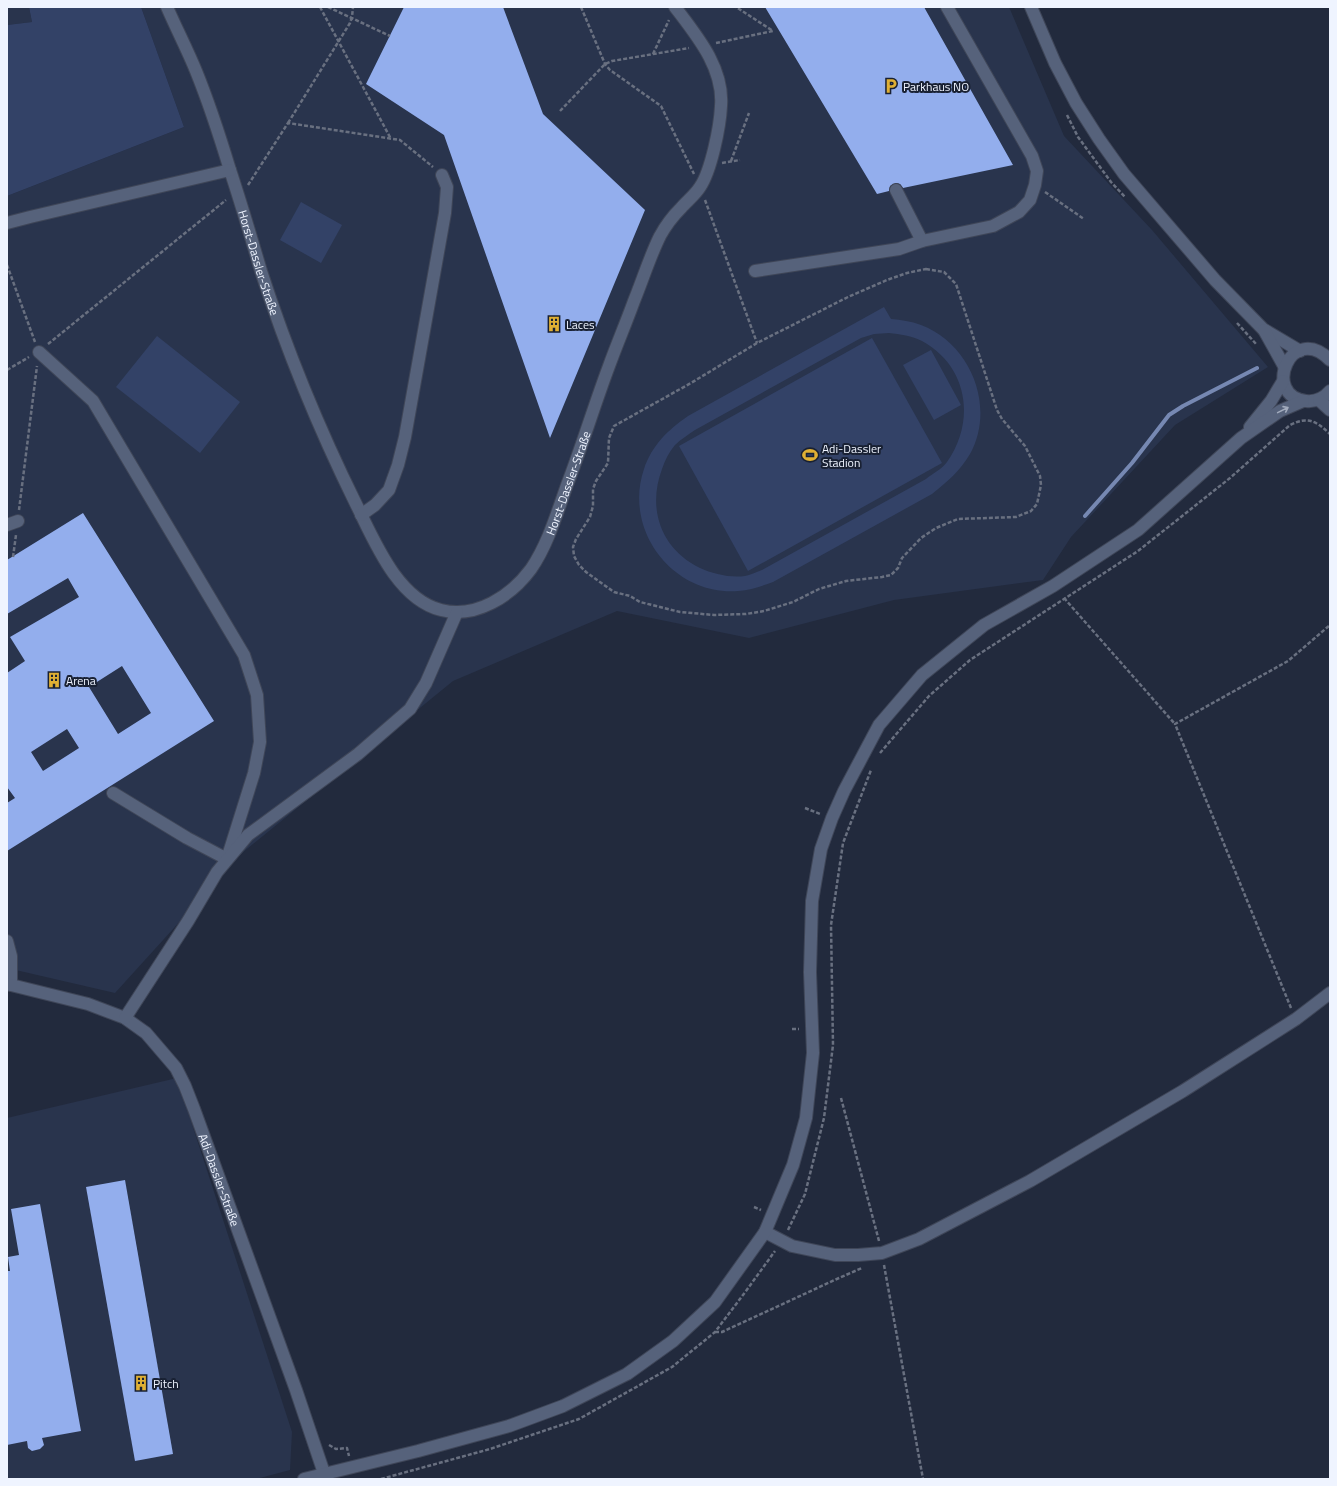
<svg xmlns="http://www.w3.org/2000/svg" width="1337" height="1486" viewBox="0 0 1337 1486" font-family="'Titillium Web',sans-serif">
	<rect width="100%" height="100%" fill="#222a3d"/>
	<!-- built -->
	<g fill="#29344d">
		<polygon points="7,7 29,7 32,22 7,25"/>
		<polygon points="141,7 1009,7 1064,136 1152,230 1268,367 1175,425 1071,537 1043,580 894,600 749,638 617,611 453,681 242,853 115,993 7,968 7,196 184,127"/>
		<polygon points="177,1078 292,1432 290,1470 256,1479 7,1479 7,1118"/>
	</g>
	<!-- green -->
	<g fill="#334267" fill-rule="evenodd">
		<polygon points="29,7 141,7 184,127 7,196 7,25 32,22"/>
		<polygon points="301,202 342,225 321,263 280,240"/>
		<path d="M884,307L891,319C901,320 911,321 921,325C971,344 996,407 970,454C960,471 947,482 932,494L773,582C762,586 751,590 738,591C673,596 623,530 644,469C652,445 668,430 688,416ZM889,333C900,334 912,336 922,341C968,366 976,421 947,462C942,469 932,474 926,479L762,570C756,572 750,575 745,576C730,578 713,574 700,568C661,549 647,509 662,469C665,460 669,452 675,445C681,439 688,435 695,430L861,338L874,334Z"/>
		<polygon points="157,336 240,402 200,453 116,387"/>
		<polygon points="872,338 942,463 748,571 679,446"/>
		<polygon points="931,350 961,405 934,420 903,365"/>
	</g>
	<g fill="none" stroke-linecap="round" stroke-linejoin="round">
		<!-- stream -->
		<polyline stroke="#7688b2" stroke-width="4" points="1085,516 1132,463 1169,415 1183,406 1257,368"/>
	</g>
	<!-- building -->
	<g fill="#93aeed" fill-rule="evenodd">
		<polygon points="404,7 503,7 543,114 645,210 550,438 444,135 366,84"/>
		<polygon points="765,7 924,7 1013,165 903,188 900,184 896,183 890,186 889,191 877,194"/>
		<path d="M83,513L214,721L7,851V803L15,798L7,787V673L25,661L10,637L79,597L68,578L7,614V560ZM122,666L151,713L118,734L89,687ZM67,729L79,748L43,771L31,752Z"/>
		<polygon points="125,1180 173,1454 135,1461 86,1187"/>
		<polygon points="40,1204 81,1431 42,1438 44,1445 40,1449 32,1451 28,1448 27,1441 7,1445 7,1271 10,1271 8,1257 19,1255 11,1209"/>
	</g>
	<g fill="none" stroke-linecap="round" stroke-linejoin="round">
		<defs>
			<g id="minor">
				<path id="s1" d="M167,7C176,28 187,49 196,71C209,103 220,137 230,170C241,203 251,237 261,271C287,351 319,429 356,504C374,540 397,599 441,610C476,619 511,596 531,569C548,544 557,513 567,485C582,446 594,406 609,366C617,344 626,323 634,301C643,279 650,256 660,236C666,225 673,216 681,208C687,201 695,195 700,187C711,171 720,127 721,106C724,68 697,36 675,7"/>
				<polyline points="1031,7 1055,63 1076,103 1099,139 1124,174 1215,280 1263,329 1300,351"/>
				<polyline points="896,190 922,241"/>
				<polyline points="7,223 30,217 230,170"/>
				<polyline points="755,271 899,249 922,241 993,226 1019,212 1030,200 1035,185 1037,171 1032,156 947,7"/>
				<polyline points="1264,330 1284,366"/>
				<polyline points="39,352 93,401 244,655 257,695 260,742 254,773 227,859 187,838 113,793"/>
				<path d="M1330,360C1291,321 1261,396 1306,401C1316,402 1324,398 1330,391"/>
				<polyline points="1319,400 1330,410"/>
				<polyline points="1250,427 1271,401 1283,381"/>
				<polyline points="361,515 375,505 389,490 398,465 405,437 445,213 447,187 442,175"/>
				<polyline points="7,525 18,521"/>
				<polyline points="7,941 11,956 11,985"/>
				<path id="s2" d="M7,984L88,1004L125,1018L146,1033L176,1068L185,1086L194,1109L296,1390L326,1479"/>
				<polyline points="125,1018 188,921 217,872 248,835 358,754 410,709 426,683 457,612"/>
				<polyline points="765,1232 792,1246 835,1255 858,1255 882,1253 919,1239 1030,1181 1183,1091 1296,1019 1330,993"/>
				<polyline points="304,1479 418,1451 509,1426 563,1406 627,1374 673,1341 715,1302 765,1232 793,1165 806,1118 813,1053 810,972 812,901 821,849 832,818 844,791 879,725 922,675 984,625 1053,586 1138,530 1241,438 1280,411 1303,401"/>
			</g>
		</defs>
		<!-- minor casing -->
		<use href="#minor" stroke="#3f4658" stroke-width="14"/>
		<!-- path -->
		<g stroke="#697080" stroke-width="2.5" stroke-dasharray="4 2" stroke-linecap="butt">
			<polyline points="320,7 391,139"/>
			<polyline points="328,7 390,36"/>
			<polyline points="581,7 605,64 610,70 661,106 694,174"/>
			<polyline points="716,43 773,31 736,7"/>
			<polyline points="653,54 669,20"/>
			<polyline points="560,111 605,64 612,61 689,48"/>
			<polyline points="1067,115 1078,137 1111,182 1125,197"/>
			<polyline points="288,123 350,23 352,17 353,7"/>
			<polyline points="731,161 749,113"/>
			<polyline points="722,163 740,160"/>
			<polyline points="248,185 288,123 400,140 433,167"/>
			<polyline points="1045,192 1084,219"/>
			<polyline points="705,200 757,343"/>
			<polyline points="7,265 35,342"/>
			<polygon points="926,269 944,272 956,284 997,410 1002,419 1025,446 1040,476 1041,485 1037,504 1031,511 1016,517 958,519 936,528 921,538 902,558 898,568 891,575 882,577 846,581 819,589 793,602 764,611 746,614 714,615 680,612 640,602 630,596 614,592 586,572 579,565 574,556 573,547 576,539 590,517 593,506 593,489 596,481 608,463 609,438 614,426 691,383 757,343 848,297 887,280 907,273"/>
			<polyline points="1237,323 1257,345"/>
			<polyline points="48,344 226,200"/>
			<polyline points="7,370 29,357"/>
			<polyline points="19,510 37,366"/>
			<polyline points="13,557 16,535"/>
			<polyline points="1064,598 1175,724"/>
			<path d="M880,753L929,696L970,660L1138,551L1230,478L1290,425C1308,416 1316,421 1330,434"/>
			<polyline points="805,808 820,814"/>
			<polyline points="1291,1008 1175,724 1288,661 1330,625"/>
			<polyline points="792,1029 799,1029"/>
			<polyline points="841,1098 879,1241"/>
			<polyline points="754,1207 761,1210"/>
			<polyline points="788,1230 805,1194 824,1118 833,1045 831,925 843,843 871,770"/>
			<polyline points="884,1265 923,1479"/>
			<polyline points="715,1332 722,1332 839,1278 862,1268"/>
			<polyline points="329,1445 336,1449 347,1448 349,1456"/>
			<polyline points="381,1479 490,1449 579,1419 672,1367 715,1332 746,1291 775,1251"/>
		</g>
		<!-- minor -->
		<use href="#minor" stroke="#56627b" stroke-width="12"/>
	</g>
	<!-- one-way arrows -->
	<defs><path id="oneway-shaft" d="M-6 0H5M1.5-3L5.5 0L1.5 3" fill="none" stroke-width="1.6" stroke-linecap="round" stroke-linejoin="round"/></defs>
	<use stroke="#a2abbd" href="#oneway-shaft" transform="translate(1283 410) rotate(-26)"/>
	<!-- icons -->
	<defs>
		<symbol id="parking-bare" viewBox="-9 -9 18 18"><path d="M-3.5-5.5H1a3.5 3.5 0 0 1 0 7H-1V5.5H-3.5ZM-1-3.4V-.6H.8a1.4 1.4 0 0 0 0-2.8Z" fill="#e0b034" stroke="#192133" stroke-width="2.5" paint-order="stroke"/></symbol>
		<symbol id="building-bare" viewBox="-9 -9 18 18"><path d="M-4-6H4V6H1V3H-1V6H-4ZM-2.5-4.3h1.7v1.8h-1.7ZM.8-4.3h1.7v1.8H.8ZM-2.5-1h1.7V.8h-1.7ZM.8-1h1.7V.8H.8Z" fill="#e0b034" stroke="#192133" stroke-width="2.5" paint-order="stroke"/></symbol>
		<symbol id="stadium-bare" viewBox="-9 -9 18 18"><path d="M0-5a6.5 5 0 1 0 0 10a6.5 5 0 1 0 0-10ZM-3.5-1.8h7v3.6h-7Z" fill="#e0b034" stroke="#192133" stroke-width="2.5" paint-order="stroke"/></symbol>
	</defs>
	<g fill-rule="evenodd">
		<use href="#parking-bare" x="880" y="75" width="22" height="22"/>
		<use href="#building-bare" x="543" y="313" width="22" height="22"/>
		<use href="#stadium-bare" x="799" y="444" width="22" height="22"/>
		<use href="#building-bare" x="43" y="669" width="22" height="22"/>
		<use href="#building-bare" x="130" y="1372" width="22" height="22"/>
	</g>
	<g text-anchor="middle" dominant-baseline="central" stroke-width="4" stroke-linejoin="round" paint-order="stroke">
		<!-- poi labels -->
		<g font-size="12" fill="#eff4ff" stroke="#192133" text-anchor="start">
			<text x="903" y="86">Parkhaus NO</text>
			<text x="566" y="324">Laces</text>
			<text x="822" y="448">Adi-Dassler<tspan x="822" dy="14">Stadion</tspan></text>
			<text x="66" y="680">Arena</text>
			<text x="153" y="1383">Pitch</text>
		</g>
		<!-- street labels -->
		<g font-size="12" fill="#eff4ff" stroke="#192133">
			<text stroke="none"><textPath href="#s1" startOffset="272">Horst-Dassler-Straße</textPath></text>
			<text stroke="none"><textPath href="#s1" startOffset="871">Horst-Dassler-Straße</textPath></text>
			<text stroke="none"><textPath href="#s2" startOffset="315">Adi-Dassler-Straße</textPath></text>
		</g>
	</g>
	<!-- border -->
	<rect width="1337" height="1486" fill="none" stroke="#eff4ff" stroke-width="16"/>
</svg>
